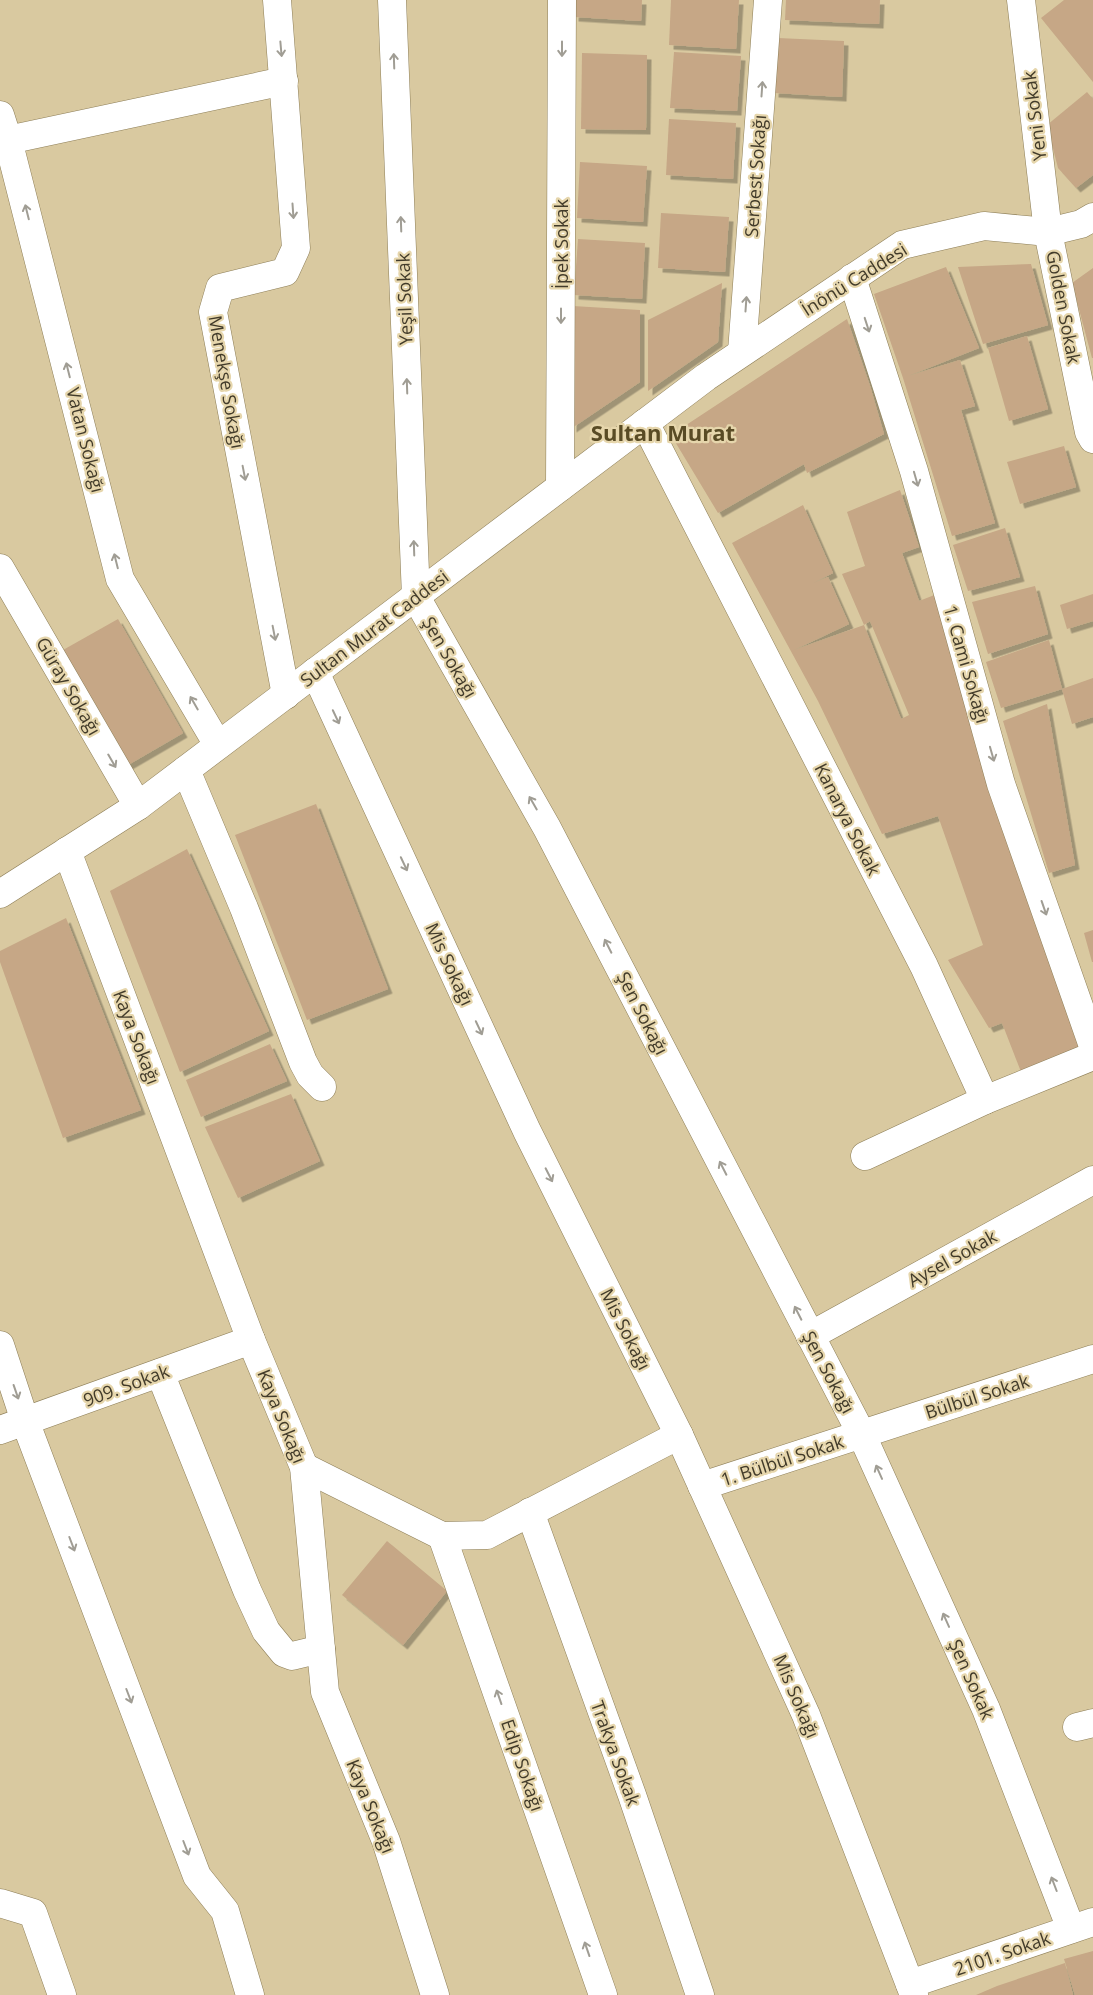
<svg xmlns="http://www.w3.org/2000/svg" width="1093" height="1995" viewBox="0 0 1093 1995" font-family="'Open Sans',sans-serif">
	<defs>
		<filter id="shadow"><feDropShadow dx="4.5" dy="4.5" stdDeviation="0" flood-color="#0004"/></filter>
	</defs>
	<rect width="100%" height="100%" fill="#d9c9a0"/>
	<!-- building -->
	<g fill="#c6a786" fill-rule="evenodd" filter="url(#shadow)">
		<polygon points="575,0 642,0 641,21 574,17"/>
		<polygon points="671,0 739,0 736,49 669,45"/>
		<polygon points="786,0 880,0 879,24 785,20"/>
		<polygon points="1064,0 1093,0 1093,82 1041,18"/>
		<polygon points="778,38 844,41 842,97 774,93"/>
		<polygon points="674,52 741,56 737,111 670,108"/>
		<polygon points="582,53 647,55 646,130 581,129"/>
		<polygon points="1087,92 1093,99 1093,175 1076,188 1058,168 1047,125"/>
		<polygon points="669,119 736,123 733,179 666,175"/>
		<polygon points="580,162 647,166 643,222 577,218"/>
		<polygon points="661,213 729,217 725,272 658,268"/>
		<polygon points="578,239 645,243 642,299 574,295"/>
		<polygon points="1031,264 1048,325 983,344 958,267"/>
		<polygon points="946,267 979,348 908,376 960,360 975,406 961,410 995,523 952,536 903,378 874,294"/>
		<polygon points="1093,268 1093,358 1092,358 1072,283"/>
		<polygon points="722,283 718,342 648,391 648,320"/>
		<polygon points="573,306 640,310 640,382 572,428"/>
		<polygon points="847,319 870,386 884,434 807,473 804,464 718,513 671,435"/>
		<polygon points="1027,336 1048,409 1009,421 988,348"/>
		<polygon points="1064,446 1076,487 1020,504 1007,462"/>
		<path d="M900,490L919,547L902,553L919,601L937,594L1085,1054L1023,1077L1002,1023L989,1028L948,960L983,945L938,816L882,834L818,701L732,543L803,505L833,573L813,583L828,577L849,624L794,650L864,625L842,574L865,566L847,512ZM870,621L909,715L901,719L864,625Z"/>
		<polygon points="1005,528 1020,577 968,591 953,545"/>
		<polygon points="1035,586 1048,634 988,654 972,602"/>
		<polygon points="1093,594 1093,621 1067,629 1060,605"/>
		<polygon points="118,619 183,733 128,765 63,650"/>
		<polygon points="1049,640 1062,689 1001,708 986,662"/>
		<polygon points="1093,678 1093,717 1072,724 1062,689"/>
		<polygon points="1047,704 1075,865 1049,873 1003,721"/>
		<polygon points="316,804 388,989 307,1020 235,835"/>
		<polygon points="187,849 269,1031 180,1072 110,891"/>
		<polygon points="66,918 141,1110 63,1138 0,962 0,951"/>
		<polygon points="1093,930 1093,962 1092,962 1084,933"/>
		<polygon points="270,1044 287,1081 201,1117 186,1080"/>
		<polygon points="291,1094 320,1161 238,1198 205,1127"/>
		<polygon points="387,1541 447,1591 403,1645 342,1595"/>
		<polygon points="1093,1951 1093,1995 1075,1995 1064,1959"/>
		<polygon points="1065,1963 1073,1995 976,1995 997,1986"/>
	</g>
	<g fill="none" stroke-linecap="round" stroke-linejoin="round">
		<defs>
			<g id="minor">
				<polyline points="277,0 296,248 285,272 220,288 213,312 286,695"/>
				<polyline points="392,0 416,597 547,828 861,1433 986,1709 1071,1929"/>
				<polyline points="1021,0 1048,232 1089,432 1093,439"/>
				<polyline points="0,115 8,140 120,579 218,745"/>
				<polyline points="8,140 284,81"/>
				<polyline points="852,278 914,471 1001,784 1093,1046"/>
				<polyline points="742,352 768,0"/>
				<polyline points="645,423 924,966 985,1100 865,1156"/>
				<polyline points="560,487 562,0"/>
				<polyline points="0,568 138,806"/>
				<polyline points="315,672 527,1131 679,1435 806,1715 914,1995"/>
				<polyline points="186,770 244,908 303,1062 310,1075 322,1087"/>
				<polyline points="67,851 251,1340 304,1467 325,1692 386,1841 435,1995"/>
				<polyline points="0,894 138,806 706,377 902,245 984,226 1048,232 1081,224 1093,217"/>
				<polyline points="985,1100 1093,1056"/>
				<polyline points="810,1336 1093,1180"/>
				<polyline points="0,1345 25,1421 197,1876 225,1911 250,1995"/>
				<polyline points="160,1373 247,1590 266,1631 284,1653 292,1656 321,1649"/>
				<polyline points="0,1430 251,1340"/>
				<polyline points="304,1467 442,1536 487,1535 679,1435"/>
				<polyline points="702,1486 1093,1359"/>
				<polyline points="530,1512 632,1795 700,1995"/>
				<polyline points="442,1536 603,1995"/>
				<polyline points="1077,1727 1093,1723"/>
				<polyline points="0,1903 33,1913 62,1995"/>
				<polyline points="910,1984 1093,1922"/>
			</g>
		</defs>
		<!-- minor casing -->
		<use href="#minor" stroke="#8d7e57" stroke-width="29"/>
		<!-- minor -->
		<use href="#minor" stroke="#fff" stroke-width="28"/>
	</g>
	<!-- one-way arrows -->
	<defs><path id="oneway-shaft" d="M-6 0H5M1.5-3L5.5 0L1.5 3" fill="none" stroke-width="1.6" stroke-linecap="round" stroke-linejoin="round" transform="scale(1.25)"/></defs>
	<g stroke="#a09d94">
		<use href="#oneway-shaft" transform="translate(281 49) rotate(85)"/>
		<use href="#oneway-shaft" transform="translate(562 49) rotate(90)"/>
		<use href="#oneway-shaft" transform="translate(394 61) rotate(-92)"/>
		<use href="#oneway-shaft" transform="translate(762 89) rotate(-86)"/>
		<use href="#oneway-shaft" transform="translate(293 211) rotate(86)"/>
		<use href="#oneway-shaft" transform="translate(27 212) rotate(-104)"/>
		<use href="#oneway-shaft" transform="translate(401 224) rotate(-92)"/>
		<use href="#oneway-shaft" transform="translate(746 304) rotate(-86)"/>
		<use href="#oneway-shaft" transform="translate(561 316) rotate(90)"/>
		<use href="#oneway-shaft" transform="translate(867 325) rotate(72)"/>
		<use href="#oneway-shaft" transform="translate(68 370) rotate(-104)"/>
		<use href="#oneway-shaft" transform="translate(407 386) rotate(-92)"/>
		<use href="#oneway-shaft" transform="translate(244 473) rotate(79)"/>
		<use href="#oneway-shaft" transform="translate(916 479) rotate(74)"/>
		<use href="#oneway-shaft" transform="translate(414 548) rotate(-92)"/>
		<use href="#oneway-shaft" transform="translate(116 561) rotate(-104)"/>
		<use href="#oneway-shaft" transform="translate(274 633) rotate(79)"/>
		<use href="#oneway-shaft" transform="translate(194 703) rotate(-120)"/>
		<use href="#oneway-shaft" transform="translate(336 717) rotate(65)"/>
		<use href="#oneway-shaft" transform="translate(992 754) rotate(74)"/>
		<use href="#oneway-shaft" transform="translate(112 761) rotate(60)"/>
		<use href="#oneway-shaft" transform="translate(533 803) rotate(-120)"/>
		<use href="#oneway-shaft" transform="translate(404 864) rotate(65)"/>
		<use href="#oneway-shaft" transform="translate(1044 908) rotate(71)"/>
		<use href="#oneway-shaft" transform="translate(608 946) rotate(-117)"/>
		<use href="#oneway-shaft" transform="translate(479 1028) rotate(65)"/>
		<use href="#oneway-shaft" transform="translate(723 1168) rotate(-117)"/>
		<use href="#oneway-shaft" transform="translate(549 1175) rotate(63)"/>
		<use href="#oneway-shaft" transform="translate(798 1313) rotate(-117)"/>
		<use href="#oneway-shaft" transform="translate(16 1392) rotate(71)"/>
		<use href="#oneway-shaft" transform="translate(879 1472) rotate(-114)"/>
		<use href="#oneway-shaft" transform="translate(72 1544) rotate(69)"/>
		<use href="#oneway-shaft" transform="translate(946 1620) rotate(-114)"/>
		<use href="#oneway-shaft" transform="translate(129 1696) rotate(69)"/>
		<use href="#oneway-shaft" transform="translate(499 1697) rotate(-109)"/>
		<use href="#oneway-shaft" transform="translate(186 1848) rotate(69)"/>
		<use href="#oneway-shaft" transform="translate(1054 1884) rotate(-111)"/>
		<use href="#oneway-shaft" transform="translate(587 1949) rotate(-109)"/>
	</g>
	<g text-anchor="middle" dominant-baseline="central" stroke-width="4.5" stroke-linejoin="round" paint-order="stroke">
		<!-- street labels -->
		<g font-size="18" fill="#423b2a" stroke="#e6d6ac">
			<text transform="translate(1034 116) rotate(-97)">Yeni Sokak</text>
			<text transform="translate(755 176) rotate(-86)">Serbest Sokağı</text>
			<text transform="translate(561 244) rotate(-90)">İpek Sokak</text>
			<text transform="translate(854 279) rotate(-32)">İnönü Caddesi</text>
			<text transform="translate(404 299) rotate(-92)">Yeşil Sokak</text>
			<text transform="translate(1064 307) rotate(79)">Golden Sokak</text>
			<text transform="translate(227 382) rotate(80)">Menekşe Sokağı</text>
			<text transform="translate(86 440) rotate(76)">Vatan Sokağı</text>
			<text transform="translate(374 628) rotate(-37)">Sultan Murat Caddesi</text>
			<text transform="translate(450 657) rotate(60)">Şen Sokağı</text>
			<text transform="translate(967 664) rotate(74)">1. Cami Sokağı</text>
			<text transform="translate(69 686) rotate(60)">Güray Sokağı</text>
			<text transform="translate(848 819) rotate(63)">Kanarya Sokak</text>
			<text transform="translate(450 964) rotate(65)">Mis Sokağı</text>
			<text transform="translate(643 1013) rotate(63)">Şen Sokağı</text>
			<text transform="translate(137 1037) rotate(69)">Kaya Sokağı</text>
			<text transform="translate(952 1258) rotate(-29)">Aysel Sokak</text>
			<text transform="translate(626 1329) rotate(63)">Mis Sokağı</text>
			<text transform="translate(829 1372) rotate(62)">Şen Sokağı</text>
			<text transform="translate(126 1385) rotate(-20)">909. Sokak</text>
			<text transform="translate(977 1396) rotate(-18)">Bülbül Sokak</text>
			<text transform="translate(282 1416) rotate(68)">Kaya Sokağı</text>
			<text transform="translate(782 1460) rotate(-18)">1. Bülbül Sokak</text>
			<text transform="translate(972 1679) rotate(66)">Şen Sokak</text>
			<text transform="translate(797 1696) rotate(67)">Mis Sokağı</text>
			<text transform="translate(616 1753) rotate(70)">Trakya Sokak</text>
			<text transform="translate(523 1765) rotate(71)">Edip Sokağı</text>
			<text transform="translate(371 1806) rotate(68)">Kaya Sokağı</text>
			<text transform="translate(1002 1953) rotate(-19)">2101. Sokak</text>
		</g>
		<!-- district labels -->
		<g font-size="22" font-weight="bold" fill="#594b25" stroke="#e6d6ac">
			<text x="663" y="432">Sultan Murat</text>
		</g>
	</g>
</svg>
